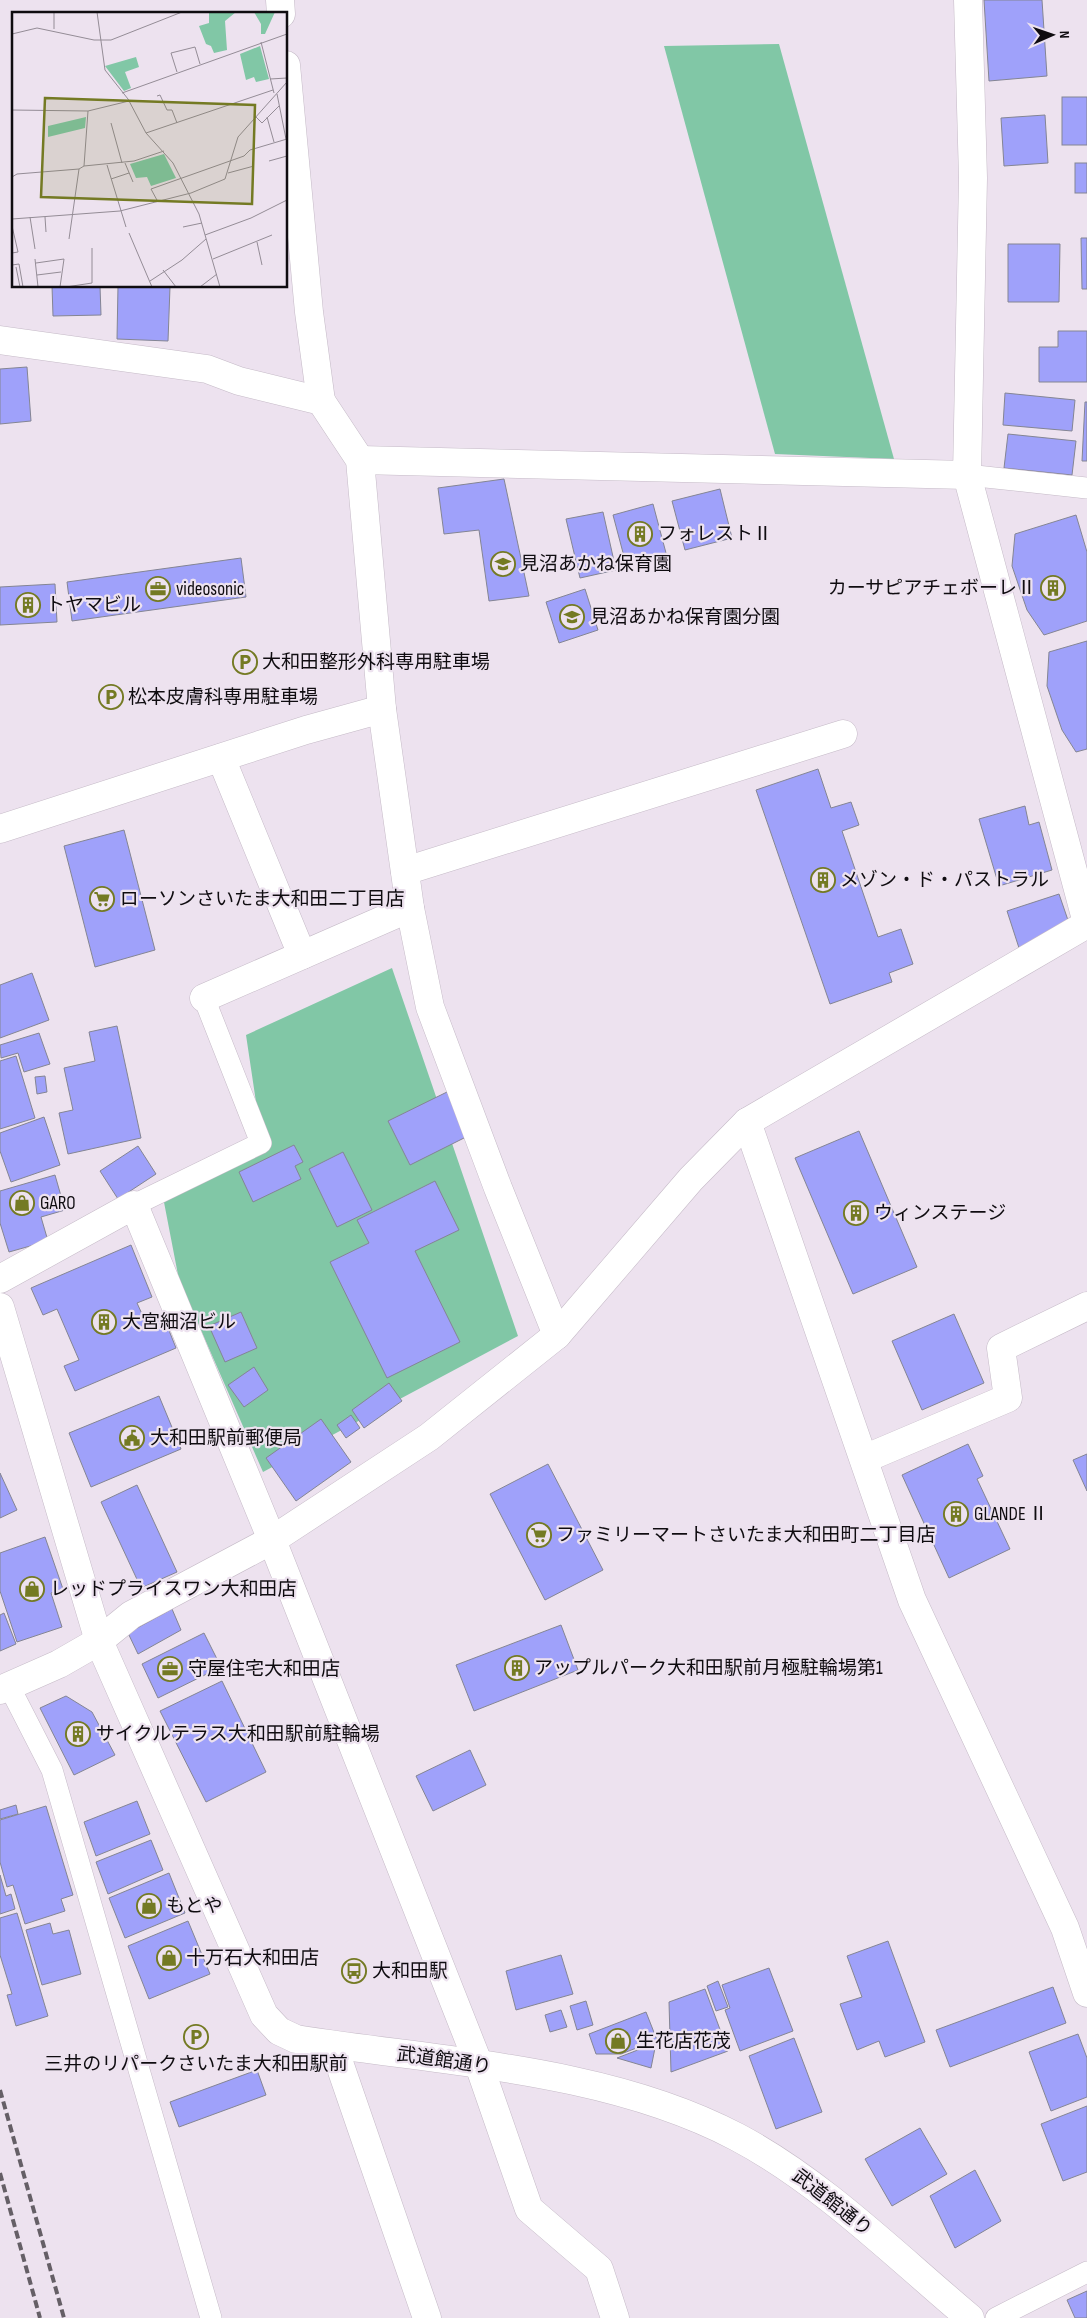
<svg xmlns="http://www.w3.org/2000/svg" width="1087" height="2318" viewBox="0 0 1087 2318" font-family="'Sofia Sans Condensed','Noto Sans JP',sans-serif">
	<rect width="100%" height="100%" fill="#ede2ef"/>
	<!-- green -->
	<g fill="#81c7a6">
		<polygon points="779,44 894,459 775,454 664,46"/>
		<polygon points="392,968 518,1336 263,1472 179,1280 163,1197 263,1149 246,1035"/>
	</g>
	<!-- building -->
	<g fill="#9fa1fa" stroke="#848593">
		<polygon points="984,0 1042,0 1047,76 989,81"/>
		<rect x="1062" y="97" width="25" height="48"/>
		<polygon points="1045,115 1048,163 1004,166 1001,118"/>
		<rect x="1075" y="163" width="12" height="30"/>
		<polygon points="1081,238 1087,238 1087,289 1082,289"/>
		<polygon points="1008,244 1060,244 1059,302 1008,302"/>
		<polygon points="52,286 100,286 101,315 53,316"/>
		<polygon points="118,286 170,287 168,341 117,339"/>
		<polygon points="1058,331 1087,331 1087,382 1039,382 1039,347 1058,347"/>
		<polygon points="27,367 31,421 0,424 0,369"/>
		<polygon points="1005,393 1075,400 1072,431 1003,425"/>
		<polygon points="1085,402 1087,402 1087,461 1082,461"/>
		<polygon points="1008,434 1076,441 1072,475 1004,468"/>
		<polygon points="504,479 529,596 489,601 479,530 444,534 438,488"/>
		<polygon points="720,489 732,538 685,550 672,501"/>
		<polygon points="653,504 666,553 626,564 613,515"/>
		<polygon points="603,512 616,570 580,578 566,519"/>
		<polygon points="1076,515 1087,552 1087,621 1044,635 1027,610 1012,566 1015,534"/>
		<polygon points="241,558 246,597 72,621 67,582"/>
		<polygon points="55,584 57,622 0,625 0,587"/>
		<polygon points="585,589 598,630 559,643 546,602"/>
		<polygon points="1087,641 1087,749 1076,752 1062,730 1047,686 1049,652"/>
		<polygon points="818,769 831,808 851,802 859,825 842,831 878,937 901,929 913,964 889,973 892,982 830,1004 756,790"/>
		<polygon points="1025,806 1029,825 1039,822 1052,870 999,886 979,819"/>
		<polygon points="124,830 155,950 95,967 64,846"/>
		<polygon points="1059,894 1070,926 1020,951 1007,911"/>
		<polygon points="32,973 49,1020 0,1038 0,985"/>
		<polygon points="117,1026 141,1138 68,1154 59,1113 73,1110 64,1068 95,1061 89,1032"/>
		<polygon points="39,1033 50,1064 24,1072 18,1053 1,1058 0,1045"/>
		<polygon points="16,1056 35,1118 0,1129 0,1061"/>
		<polygon points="45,1076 47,1092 37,1094 35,1077"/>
		<polygon points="447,1092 468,1136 410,1165 388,1121"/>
		<polygon points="44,1117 60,1165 11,1182 0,1151 0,1133"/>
		<polygon points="859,1131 917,1267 853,1294 795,1158"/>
		<polygon points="294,1145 303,1162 295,1166 301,1179 253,1202 239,1172"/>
		<polygon points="138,1146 156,1174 118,1199 100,1171"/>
		<polygon points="343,1152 372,1210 337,1227 309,1169"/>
		<polygon points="55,1175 65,1210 41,1217 48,1241 9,1252 0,1223 0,1191"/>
		<polygon points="435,1181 459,1230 415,1251 460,1342 387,1378 330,1262 369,1243 357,1220"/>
		<polygon points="131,1245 152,1297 137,1303 147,1325 164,1318 176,1348 75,1391 64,1366 79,1360 57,1309 43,1315 31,1288"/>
		<polygon points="241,1312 257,1348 225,1362 209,1326"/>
		<polygon points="954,1314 984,1383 922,1410 892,1341"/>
		<polygon points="254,1367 268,1390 244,1407 228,1385"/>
		<polygon points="389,1383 402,1401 364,1428 352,1410"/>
		<polygon points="159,1396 181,1449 91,1487 69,1433"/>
		<polygon points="351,1415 360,1428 346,1438 337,1425"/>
		<polygon points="321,1419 351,1462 296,1501 266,1458"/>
		<polygon points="968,1444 983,1476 977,1479 1010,1549 949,1578 902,1475"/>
		<polygon points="1087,1454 1087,1491 1073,1460"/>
		<polygon points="548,1464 603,1570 545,1600 490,1494"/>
		<polygon points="0,1473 17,1510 0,1518"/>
		<polygon points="137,1485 177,1572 141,1588 101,1502"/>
		<polygon points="45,1537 63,1589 51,1593 62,1627 17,1642 0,1591 0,1553"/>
		<polygon points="172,1609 181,1630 138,1654 128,1633"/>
		<polygon points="4,1613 16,1644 0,1651 0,1615"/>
		<polygon points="561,1625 578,1670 474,1711 456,1665"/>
		<polygon points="204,1633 221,1667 158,1698 142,1664"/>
		<polygon points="222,1681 266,1772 206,1802 160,1711"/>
		<polygon points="66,1696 92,1712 115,1755 74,1775 40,1708"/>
		<polygon points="470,1750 486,1785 433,1811 416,1776"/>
		<polygon points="137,1801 150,1834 96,1856 84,1822"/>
		<polygon points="16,1805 18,1814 0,1819 0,1810"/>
		<polygon points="46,1806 73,1895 61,1899 65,1911 25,1924 13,1885 7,1887 0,1862 0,1820"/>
		<polygon points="151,1840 163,1870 108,1894 96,1862"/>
		<polygon points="169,1873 185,1913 125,1938 109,1898"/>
		<polygon points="0,1875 6,1896 11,1894 15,1909 0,1914"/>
		<polygon points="17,1913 48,2016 16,2026 7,1995 12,1994 0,1955 0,1918"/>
		<polygon points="188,1921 210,1974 149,1999 128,1946"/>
		<polygon points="50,1923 53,1934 69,1930 81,1974 42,1985 26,1930"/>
		<polygon points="888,1941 925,2042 885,2057 879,2041 857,2050 840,2004 862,1997 847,1956"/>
		<polygon points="561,1955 573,1994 516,2010 506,1971"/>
		<polygon points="769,1968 793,2031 740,2051 725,2010 730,2008 722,1985"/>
		<polygon points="718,1981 728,2007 716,2011 707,1986"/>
		<polygon points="1053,1987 1066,2023 950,2067 936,2030"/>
		<polygon points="705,1989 728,2051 671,2072 669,2002"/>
		<polygon points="586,2001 593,2025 577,2030 570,2006"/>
		<polygon points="561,2010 567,2027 550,2032 545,2015"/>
		<polygon points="646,2012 657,2040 621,2054 596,2054 589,2034"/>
		<polygon points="1078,2034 1087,2058 1087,2097 1051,2111 1029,2052"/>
		<polygon points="794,2038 822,2112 776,2129 749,2056"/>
		<polygon points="656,2043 651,2068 617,2058"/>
		<polygon points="257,2070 266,2095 179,2127 170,2102"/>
		<polygon points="1087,2106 1087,2172 1063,2181 1041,2124"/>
		<polygon points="920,2128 947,2174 892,2206 865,2159"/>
		<polygon points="975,2170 1001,2221 955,2248 930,2196"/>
		<polygon points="1087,2291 1087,2318 1075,2318 1067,2300"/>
	</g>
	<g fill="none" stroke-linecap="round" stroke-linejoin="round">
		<defs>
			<g id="lane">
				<polyline points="967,475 1087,488"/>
				<polyline points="134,1205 261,1143 204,998"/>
				<polyline points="9,1686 52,1770 211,2318"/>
				<polyline points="996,2318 1087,2272"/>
			</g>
			<g id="street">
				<polyline points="280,0 281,14"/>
				<polyline points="968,0 973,178 967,475 1087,923"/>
				<polyline points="286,65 309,312 321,401"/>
				<polyline points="0,340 207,369 239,381 321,401 360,460 382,709 410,908 430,1007 498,1188 557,1335"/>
				<polyline points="360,460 967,475"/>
				<polyline points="221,758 302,955"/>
				<polyline points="0,829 306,730 382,709"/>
				<polyline points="405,871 843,734"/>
				<polyline points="204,998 410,908"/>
				<polyline points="747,1122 912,1600 1065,1928 1087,1993"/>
				<polyline points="0,1279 134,1205 272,1540 479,2065 529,2209 599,2269 615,2318"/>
				<polyline points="0,1307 99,1641 131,1615 272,1540 429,1437 557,1335 691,1179 747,1122 1087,924"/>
				<polyline points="864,1459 1008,1398 1001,1348 1087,1306"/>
				<polyline points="333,2045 427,2318"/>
			</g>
			<path id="secondary" d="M0,1690L59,1664L99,1641L264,2015L279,2031L296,2039C440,2062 606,2068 737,2137C822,2182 896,2256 970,2318"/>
		</defs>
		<!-- lane casing -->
		<use href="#lane" stroke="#c5bac7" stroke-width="22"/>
		<!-- street casing -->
		<use href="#street" stroke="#c5bac7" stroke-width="29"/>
		<!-- secondary casing -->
		<use href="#secondary" stroke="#c5bac7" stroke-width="29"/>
		<!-- lane -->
		<use href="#lane" stroke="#fff" stroke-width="21"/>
		<!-- street -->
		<use href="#street" stroke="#fff" stroke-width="28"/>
		<!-- secondary -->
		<use href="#secondary" stroke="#fff" stroke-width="28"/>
		<!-- rail -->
		<g stroke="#655f66" stroke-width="4" stroke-dasharray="8 4" stroke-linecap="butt">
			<polyline points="0,2090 64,2318"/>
			<polyline points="0,2173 40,2318"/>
		</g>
	</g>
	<!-- icons -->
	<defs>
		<symbol id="building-ring" viewBox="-11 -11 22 22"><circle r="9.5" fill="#ede2ef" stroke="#747a23" stroke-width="1.5"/><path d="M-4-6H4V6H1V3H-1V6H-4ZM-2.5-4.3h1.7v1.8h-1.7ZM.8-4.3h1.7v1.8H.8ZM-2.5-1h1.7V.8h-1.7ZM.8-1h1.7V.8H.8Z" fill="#747a23"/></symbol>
		<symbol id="school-ring" viewBox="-11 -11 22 22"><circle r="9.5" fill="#ede2ef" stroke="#747a23" stroke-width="1.5"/><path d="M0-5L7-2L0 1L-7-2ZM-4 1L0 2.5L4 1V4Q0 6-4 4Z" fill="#747a23"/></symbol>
		<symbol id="office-ring" viewBox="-11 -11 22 22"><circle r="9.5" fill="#ede2ef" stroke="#747a23" stroke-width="1.5"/><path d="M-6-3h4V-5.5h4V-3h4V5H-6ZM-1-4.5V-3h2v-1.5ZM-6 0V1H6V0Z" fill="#747a23"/></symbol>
		<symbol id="parking-ring" viewBox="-11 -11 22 22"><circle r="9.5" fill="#ede2ef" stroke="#747a23" stroke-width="1.5"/><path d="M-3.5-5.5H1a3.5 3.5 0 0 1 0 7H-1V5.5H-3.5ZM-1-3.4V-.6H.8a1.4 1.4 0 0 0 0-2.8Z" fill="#747a23"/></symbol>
		<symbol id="supermarket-ring" viewBox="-11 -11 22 22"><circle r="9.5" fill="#ede2ef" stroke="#747a23" stroke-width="1.5"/><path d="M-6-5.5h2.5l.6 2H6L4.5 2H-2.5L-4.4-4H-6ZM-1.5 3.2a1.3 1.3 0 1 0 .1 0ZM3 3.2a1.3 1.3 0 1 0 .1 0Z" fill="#747a23"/></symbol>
		<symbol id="shop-ring" viewBox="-11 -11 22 22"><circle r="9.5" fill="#ede2ef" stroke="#747a23" stroke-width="1.5"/><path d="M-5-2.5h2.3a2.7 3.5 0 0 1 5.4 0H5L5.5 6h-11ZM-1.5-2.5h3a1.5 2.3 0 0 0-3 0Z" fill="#747a23"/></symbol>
		<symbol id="civic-ring" viewBox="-11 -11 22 22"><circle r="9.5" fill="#ede2ef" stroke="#747a23" stroke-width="1.5"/><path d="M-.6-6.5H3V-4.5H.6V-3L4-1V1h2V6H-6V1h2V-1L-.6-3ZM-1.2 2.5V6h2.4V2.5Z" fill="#747a23"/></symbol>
		<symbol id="bus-ring" viewBox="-11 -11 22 22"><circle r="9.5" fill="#ede2ef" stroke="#747a23" stroke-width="1.5"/><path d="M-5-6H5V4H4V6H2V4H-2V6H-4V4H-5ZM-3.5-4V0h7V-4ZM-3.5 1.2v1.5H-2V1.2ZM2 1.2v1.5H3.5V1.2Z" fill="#747a23"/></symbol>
	</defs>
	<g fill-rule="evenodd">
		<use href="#building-ring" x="626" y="520" width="28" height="28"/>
		<use href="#school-ring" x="489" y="550" width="28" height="28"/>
		<use href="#building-ring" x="1039" y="574" width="28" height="28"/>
		<use href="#office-ring" x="144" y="575" width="28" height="28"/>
		<use href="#building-ring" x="14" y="591" width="28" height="28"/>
		<use href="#school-ring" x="558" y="603" width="28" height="28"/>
		<use href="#parking-ring" x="231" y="648" width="28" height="28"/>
		<use href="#parking-ring" x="97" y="683" width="28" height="28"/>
		<use href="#building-ring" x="809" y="866" width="28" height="28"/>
		<use href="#supermarket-ring" x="88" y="885" width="28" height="28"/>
		<use href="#shop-ring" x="8" y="1189" width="28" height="28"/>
		<use href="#building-ring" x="842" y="1199" width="28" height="28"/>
		<use href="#building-ring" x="90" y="1308" width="28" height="28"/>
		<use href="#civic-ring" x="118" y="1424" width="28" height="28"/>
		<use href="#building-ring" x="942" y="1500" width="28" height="28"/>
		<use href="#supermarket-ring" x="525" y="1521" width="28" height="28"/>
		<use href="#shop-ring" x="18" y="1575" width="28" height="28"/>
		<use href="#building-ring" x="503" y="1654" width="28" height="28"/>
		<use href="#office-ring" x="156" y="1655" width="28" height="28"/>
		<use href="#building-ring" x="64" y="1720" width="28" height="28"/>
		<use href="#shop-ring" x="135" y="1892" width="28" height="28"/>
		<use href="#shop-ring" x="155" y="1944" width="28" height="28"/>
		<use href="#bus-ring" x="340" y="1957" width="28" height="28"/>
		<use href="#parking-ring" x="182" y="2023" width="28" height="28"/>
		<use href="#shop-ring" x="604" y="2027" width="28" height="28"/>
	</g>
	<g text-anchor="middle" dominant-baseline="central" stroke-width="4.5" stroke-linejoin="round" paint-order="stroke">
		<!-- poi labels -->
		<g font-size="19" fill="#0f0c10" stroke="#ede2ef" text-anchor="start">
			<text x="658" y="534">フォレストⅡ</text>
			<text x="520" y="564">見沼あかね保育園</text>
			<text x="1036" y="588" text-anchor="end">カーサピアチェボーレⅡ</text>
			<text x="176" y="589">videosonic</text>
			<text x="46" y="605">トヤマビル</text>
			<text x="590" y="617">見沼あかね保育園分園</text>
			<text x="262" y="662">大和田整形外科専用駐車場</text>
			<text x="128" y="697">松本皮膚科専用駐車場</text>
			<text x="840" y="880">メゾン・ド・パストラル</text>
			<text x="120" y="899">ローソンさいたま大和田二丁目店</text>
			<text x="40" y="1203">GARO</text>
			<text x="874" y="1213">ウィンステージ</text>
			<text x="122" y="1322">大宮細沼ビル</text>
			<text x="150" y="1438">大和田駅前郵便局</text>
			<text x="974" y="1514">GLANDE Ⅱ</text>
			<text x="556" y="1535">ファミリーマートさいたま大和田町二丁目店</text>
			<text x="50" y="1589">レッドプライスワン大和田店</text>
			<text x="534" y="1668">アップルパーク大和田駅前月極駐輪場第1</text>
			<text x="188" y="1669">守屋住宅大和田店</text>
			<text x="96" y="1734">サイクルテラス大和田駅前駐輪場</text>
			<text x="166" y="1906">もとや</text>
			<text x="186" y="1958">十万石大和田店</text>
			<text x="372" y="1971">大和田駅</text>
			<text x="636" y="2041">生花店花茂</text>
			<text x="196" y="2064" text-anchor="middle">三井のリパークさいたま大和田駅前</text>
		</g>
		<!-- street labels -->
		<g font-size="19" fill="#0f0c10" stroke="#ede2ef">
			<text transform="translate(444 2061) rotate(8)">武道館通り</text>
			<text transform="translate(832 2203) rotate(38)">武道館通り</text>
		</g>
	</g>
	<!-- overview -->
	<g transform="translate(12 12)">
		<rect width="275" height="275" fill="#ede2ef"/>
		<path d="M197,0H224L213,9L215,38L202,41L199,34L194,32L187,14L197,11ZM242,0H263L253,22H249V12ZM248,34L257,67L244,70L242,65L234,68L228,42ZM124,45L127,55L113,60L119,76L112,79L93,54ZM74,105L73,116L36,125V114ZM152,142L164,166L139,174L135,165L124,166L118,152Z" fill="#81c7a6"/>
		<path fill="none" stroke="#948c96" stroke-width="1" d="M42,0V17M85,0L93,58L116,87L134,121L161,151L187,202M0,22L25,16L82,28H99L170,0M249,30L262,81M165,60L159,41L183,35L188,52M258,67L275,66M110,81L275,22M265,82L274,127M145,84L148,83L155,98H160L165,111M0,98L76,99L117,89M243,104L250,111L267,94M255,105L262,130M99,111L110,151M134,121L261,78M257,149L275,144M113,151L121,170M95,153L114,215M72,154L76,99M216,161L242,154M0,165L5,162L67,157M99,167L117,161M146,190L139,177L232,144L238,138L275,127M187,202L208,275M18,205L23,237M33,205L34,220M0,207L108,199L179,181L213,167L226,125L275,70M0,214L6,240L0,241M171,215L190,211M117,221L140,275M193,223L239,206L275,188M57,227L67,157L72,154L122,149L152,139M245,230L250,253M23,247L26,275M201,247L260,223M24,251L52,247L48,275M0,253L7,252L11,275M4,255L8,275M151,258L164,275M25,263L49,260M138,269L170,248L194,227M54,275L80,271V236M188,275L205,262"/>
		<path fill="#747a23" fill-opacity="0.15" stroke="#747a23" stroke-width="2.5" d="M33,86L243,93L240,192L29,185Z"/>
		<rect width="275" height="275" fill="none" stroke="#0f0c10" stroke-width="2.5"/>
	</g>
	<!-- north arrow -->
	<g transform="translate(1052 35) rotate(88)" stroke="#ede2ef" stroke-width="4" paint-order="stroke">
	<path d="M0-4L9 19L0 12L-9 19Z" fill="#0f0c10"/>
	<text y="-8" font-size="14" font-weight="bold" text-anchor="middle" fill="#0f0c10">N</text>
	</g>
</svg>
